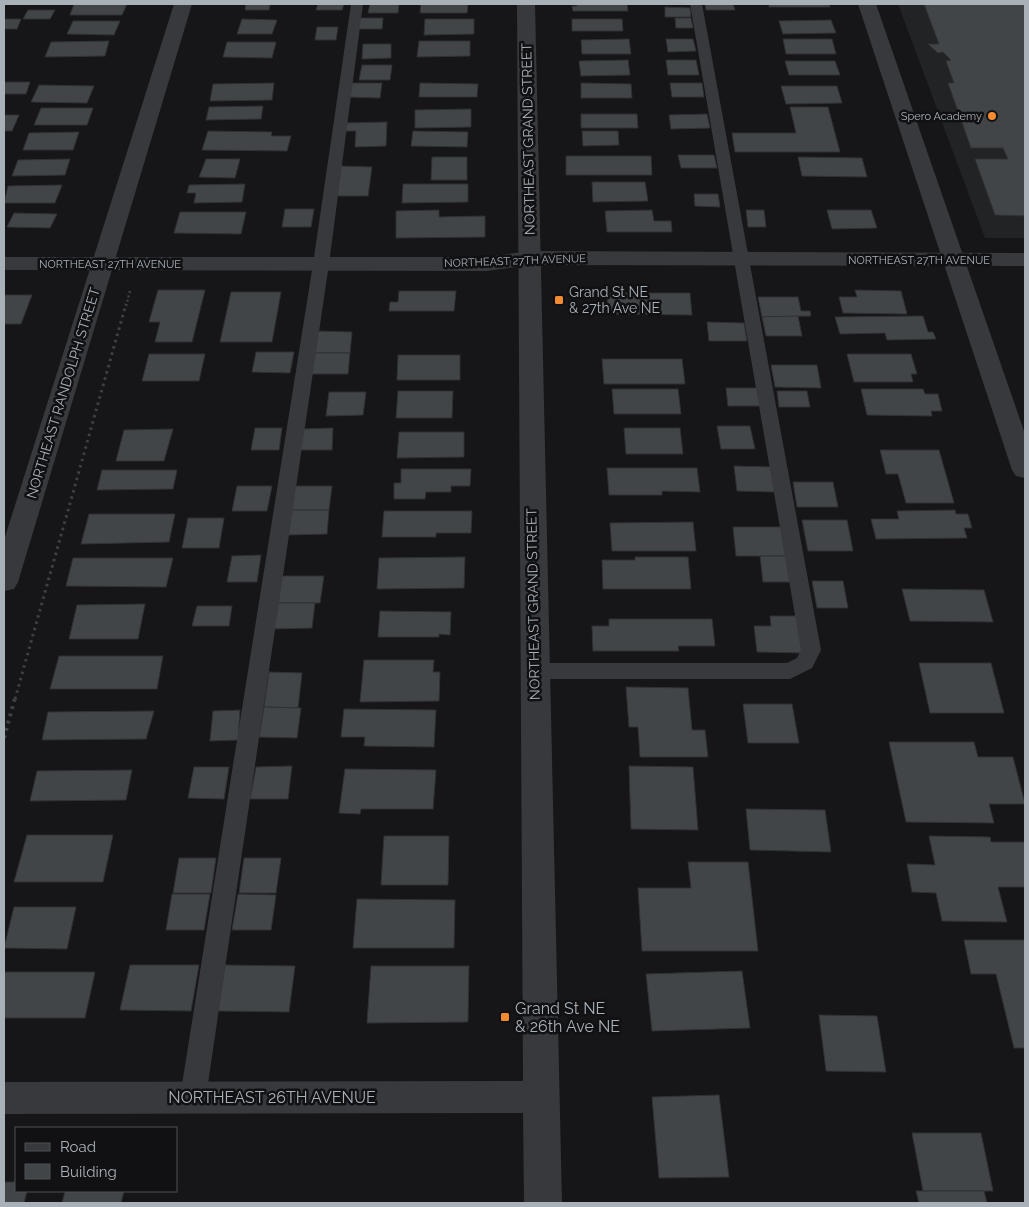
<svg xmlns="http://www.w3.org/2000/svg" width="1029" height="1207" viewBox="0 0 1029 1207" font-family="Raleway,sans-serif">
	<rect width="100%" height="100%" fill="#161618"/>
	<!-- built -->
	<polygon fill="#222325" points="898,4 1025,4 1025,238 985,238"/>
	<!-- building -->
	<g fill="#424548" stroke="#303134">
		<polygon points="74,4 127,4 122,15 70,15"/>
		<polygon points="246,4 270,4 269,10 245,10"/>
		<polygon points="318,4 344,4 342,10 316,10"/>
		<polygon points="370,4 399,4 398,13 368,13"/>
		<polygon points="421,4 468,4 467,13 420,13"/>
		<polygon points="576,4 627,4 628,11 573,11 572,6 577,6"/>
		<polygon points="705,4 733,4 735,10 706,10"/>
		<polygon points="769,4 829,4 830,7 769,7"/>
		<polygon points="924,4 1025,4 1025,216 995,215 975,159 1008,159 1003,148 971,148 948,83 954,83 946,61 951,60 943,52 938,53 928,44 939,44"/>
		<polygon points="665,7 690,8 691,17 665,17"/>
		<polygon points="28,10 55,10 50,19 23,19"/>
		<polygon points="359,18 383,18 382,29 358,29"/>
		<polygon points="675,18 691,18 693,28 676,28"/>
		<polygon points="4,19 21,19 17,29 4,29"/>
		<polygon points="242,19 277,20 272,34 237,34"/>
		<polygon points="425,19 474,19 474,34 424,35"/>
		<polygon points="572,19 622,19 623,31 572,31"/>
		<polygon points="831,20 836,33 783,34 779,21"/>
		<polygon points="73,21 120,21 114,35 67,34"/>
		<polygon points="317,27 338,27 336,40 315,40"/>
		<polygon points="629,39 631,54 582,54 581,40"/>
		<polygon points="666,39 693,39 696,51 668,52"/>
		<polygon points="783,39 832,39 836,54 786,54"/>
		<polygon points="109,41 105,56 45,57 51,42"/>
		<polygon points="419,41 470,41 470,56 417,57"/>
		<polygon points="227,42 276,42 272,58 223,57"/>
		<polygon points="363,44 391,44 391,58 362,59"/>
		<polygon points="628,60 630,75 581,76 579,61"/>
		<polygon points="666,60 696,60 699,75 668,75"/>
		<polygon points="785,61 835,61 840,75 789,75"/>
		<polygon points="362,65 392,65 390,80 359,80"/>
		<polygon points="4,82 30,82 26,94 4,94"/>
		<polygon points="274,83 272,100 210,101 213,84"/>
		<polygon points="351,83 382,83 380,98 348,97"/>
		<polygon points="420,83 478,84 477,97 419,97"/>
		<polygon points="581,83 631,84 632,98 581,98"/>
		<polygon points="670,83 702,83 704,97 672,97"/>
		<polygon points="39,85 94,86 87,103 31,102"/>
		<polygon points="781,86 837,86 842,103 786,104"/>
		<polygon points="263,106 261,119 206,120 209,107"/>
		<polygon points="790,107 828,107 840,152 735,152 732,133 796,133"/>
		<polygon points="41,108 93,108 87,125 34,125"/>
		<polygon points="471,109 471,127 415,128 415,110"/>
		<polygon points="581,114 637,114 638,128 581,128"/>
		<polygon points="707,114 710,128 671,129 669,115"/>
		<polygon points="4,115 19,115 12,131 4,131"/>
		<polygon points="387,122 386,146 355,147 356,131 344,131 345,123"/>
		<polygon points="208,131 272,132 271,136 291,136 287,151 202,150"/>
		<polygon points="413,131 468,132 467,147 411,146"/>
		<polygon points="582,131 618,131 619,145 583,146"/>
		<polygon points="79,132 73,150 23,150 29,133"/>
		<polygon points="678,155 714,155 717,168 681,168"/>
		<polygon points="566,156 651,156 652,175 566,175"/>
		<polygon points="432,157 467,157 467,180 431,180"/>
		<polygon points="798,157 862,158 867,177 802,176"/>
		<polygon points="70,159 65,175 12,176 18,160"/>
		<polygon points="206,159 240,159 235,178 199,177"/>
		<polygon points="339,166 372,167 368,196 334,196"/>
		<polygon points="592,182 645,182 648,201 593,202"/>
		<polygon points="245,184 242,202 194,203 196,193 187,193 189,185"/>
		<polygon points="403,184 468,184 468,202 402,203"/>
		<polygon points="62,185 55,203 4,203 8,186"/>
		<polygon points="694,194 718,194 720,207 695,206"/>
		<polygon points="285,209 314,209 311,227 282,227"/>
		<polygon points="439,210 439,217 485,216 485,237 396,238 396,211"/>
		<polygon points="652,210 654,221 671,221 672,232 607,232 605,211"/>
		<polygon points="746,210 764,210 766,227 748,227"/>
		<polygon points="827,210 871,210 877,228 832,229"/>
		<polygon points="180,212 246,212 241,234 174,233"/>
		<polygon points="14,213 57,214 50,228 7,227"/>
		<polygon points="158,290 205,290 192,342 155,342 160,322 149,322"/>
		<polygon points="855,290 901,291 907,314 843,313 839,297 857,297"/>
		<polygon points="399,291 456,291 454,311 389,311 390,302 398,302"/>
		<polygon points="231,292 281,292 272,342 220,342"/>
		<polygon points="607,293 690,293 692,315 608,314"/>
		<polygon points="4,295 32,295 21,324 4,324"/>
		<polygon points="758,297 798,297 801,311 810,311 811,316 762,317"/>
		<polygon points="798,316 802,336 766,336 762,317"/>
		<polygon points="923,316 928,332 933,332 936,339 887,340 885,333 840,334 835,317"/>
		<polygon points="707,322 744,323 747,341 709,341"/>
		<polygon points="317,331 352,332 350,353 314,353"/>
		<polygon points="256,352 294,352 290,373 252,372"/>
		<polygon points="314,353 350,353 348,374 311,374"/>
		<polygon points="149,354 205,354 199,381 142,381"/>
		<polygon points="847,354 911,354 917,374 911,374 913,382 854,382"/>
		<polygon points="398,355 460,355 460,380 397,380"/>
		<polygon points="602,359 682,359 685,384 604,384"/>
		<polygon points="771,365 817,365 821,388 775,387"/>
		<polygon points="726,388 757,388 760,406 728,406"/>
		<polygon points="612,389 678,389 681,414 614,414"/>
		<polygon points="861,389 923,389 925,394 938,394 942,411 931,411 932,416 867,415"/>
		<polygon points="398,391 453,391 452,418 396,418"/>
		<polygon points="777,391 807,391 810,407 779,407"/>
		<polygon points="329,392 366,392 363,415 326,416"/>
		<polygon points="717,426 750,426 755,449 721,449"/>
		<polygon points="255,428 282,428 279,450 251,450"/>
		<polygon points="333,428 332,450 299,450 302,429"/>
		<polygon points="624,428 680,428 683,454 626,454"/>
		<polygon points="173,429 164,461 116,461 124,430"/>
		<polygon points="399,432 464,432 464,457 397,458"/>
		<polygon points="880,450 939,450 954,503 906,503 898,474 886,474"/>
		<polygon points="734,466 772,467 775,492 737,491"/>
		<polygon points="607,468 697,468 700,492 662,491 662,495 609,495"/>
		<polygon points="401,469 471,469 470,486 451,486 451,492 426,492 425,499 394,499 394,483 401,483"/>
		<polygon points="102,470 177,470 173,489 97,490"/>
		<polygon points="793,482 833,482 838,507 797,507"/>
		<polygon points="237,486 272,486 267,511 232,511"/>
		<polygon points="293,486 332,486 329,510 290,510"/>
		<polygon points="290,510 329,510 327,534 287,535"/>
		<polygon points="955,510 956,514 968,514 972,528 964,528 967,538 876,539 871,519 899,519 897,511"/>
		<polygon points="384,511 472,511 471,533 436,533 436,537 382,537"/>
		<polygon points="89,514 175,514 169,542 81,544"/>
		<polygon points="188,518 224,518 219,548 182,548"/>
		<polygon points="802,520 847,520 853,551 808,551"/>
		<polygon points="693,522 696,551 612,551 610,523"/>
		<polygon points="733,527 781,527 786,556 736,556"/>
		<polygon points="261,555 257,582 227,582 232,556"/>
		<polygon points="760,556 786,556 790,582 763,582"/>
		<polygon points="465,557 464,588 377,589 379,558"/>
		<polygon points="635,557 688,557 691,589 603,589 602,560 635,560"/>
		<polygon points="73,558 173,558 166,587 66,586"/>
		<polygon points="279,576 324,576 320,603 275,603"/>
		<polygon points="812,581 843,581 848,608 817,608"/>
		<polygon points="902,589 984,590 993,622 910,621"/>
		<polygon points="275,603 315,603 312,628 271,629"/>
		<polygon points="145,604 138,639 69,639 77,605"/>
		<polygon points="197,606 232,606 229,626 192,626"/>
		<polygon points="380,611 451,612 450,635 439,634 439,637 378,637"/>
		<polygon points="770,616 797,616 802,653 757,652 754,626 771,626"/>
		<polygon points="609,619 712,619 715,646 678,646 679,651 593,651 592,626 609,626"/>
		<polygon points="59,656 163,656 157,689 50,689"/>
		<polygon points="364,660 434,660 433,672 440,672 439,701 360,702"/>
		<polygon points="919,663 991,663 1004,713 930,713"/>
		<polygon points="269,672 302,673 298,708 264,707"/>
		<polygon points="626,687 688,688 692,730 705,730 708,757 640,757 638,727 629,727"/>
		<polygon points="743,704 792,704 799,743 748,743"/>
		<polygon points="264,707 301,708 297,738 259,737"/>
		<polygon points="344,709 436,710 434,747 364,746 365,737 341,737"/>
		<polygon points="240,710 238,740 210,741 213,711"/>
		<polygon points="154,711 146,739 42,740 48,712"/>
		<polygon points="889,742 974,742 978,757 1013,757 1025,804 989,804 994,823 906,822"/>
		<polygon points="292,766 288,799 250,799 256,767"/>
		<polygon points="629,766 693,767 698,830 631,829"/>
		<polygon points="194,767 229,767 224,799 188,798"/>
		<polygon points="345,769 436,770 433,809 361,809 360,814 339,813"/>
		<polygon points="132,770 126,800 30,801 37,771"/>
		<polygon points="746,809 825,810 831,852 750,850"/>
		<polygon points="27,835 113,835 103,882 14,882"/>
		<polygon points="384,836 449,836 448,885 381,885"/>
		<polygon points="929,836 990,837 991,842 1025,842 1025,887 998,887 1007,922 942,921 936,893 912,892 907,864 935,865"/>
		<polygon points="179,858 216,858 211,893 173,893"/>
		<polygon points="244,858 281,858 276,893 239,893"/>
		<polygon points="688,862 748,862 758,951 642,951 638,888 691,888"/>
		<polygon points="172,894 210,894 204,930 166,930"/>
		<polygon points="238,894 276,895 271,930 232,930"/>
		<polygon points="357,899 455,900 454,948 353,948"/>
		<polygon points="14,907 76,907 67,949 4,948"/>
		<polygon points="964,940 1025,940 1025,1048 1014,1048 996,974 971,974"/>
		<polygon points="130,965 199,965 191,1011 120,1010"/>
		<polygon points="225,965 295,966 289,1012 218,1011"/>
		<polygon points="371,966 469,966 468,1022 367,1023"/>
		<polygon points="742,971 750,1028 652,1031 646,974"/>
		<polygon points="4,972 95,972 85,1018 4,1018"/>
		<polygon points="819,1015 877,1016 886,1072 826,1071"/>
		<polygon points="719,1095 729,1177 659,1178 652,1097"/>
		<polygon points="912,1133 981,1133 993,1191 923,1191"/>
		<polygon points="4,1182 16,1182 16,1191 27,1191 24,1203 4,1203"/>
		<polygon points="65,1191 124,1191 121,1203 62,1203"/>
		<polygon points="916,1191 984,1191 987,1203 919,1203"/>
	</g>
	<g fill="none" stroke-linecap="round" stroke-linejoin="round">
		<!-- path-far2 -->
		<polyline stroke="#3d4044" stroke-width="2.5" stroke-dasharray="2 2.5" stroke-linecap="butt" points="126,306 130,291"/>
		<!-- path-far1 -->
		<polyline stroke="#3d4044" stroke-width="3" stroke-dasharray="2.5 4" stroke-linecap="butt" points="15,699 126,304"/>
		<!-- path -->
		<polyline stroke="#3d4044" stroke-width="4" stroke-dasharray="3 4.5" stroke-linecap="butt" points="4,738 15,698"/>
		<!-- service -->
		<g fill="#37393d" fill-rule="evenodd">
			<polygon points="351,4 363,4 329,264 206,1097 202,1105 193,1109 184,1105 180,1097 313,264"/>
			<polygon points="690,4 702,4 821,650 812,668 790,679 534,679 527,676 524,671 527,666 534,663 787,663 797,658 801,650"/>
		</g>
		<!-- minor -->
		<g fill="#37393d" fill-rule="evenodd">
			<polygon points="174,4 192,4 18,582 14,589 4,591 4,540"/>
			<polygon points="517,4 535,4 562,1203 524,1203 523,1113 4,1114 4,1082 523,1081"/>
			<polygon points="858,4 876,4 1025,434 1025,478 1016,476 1012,470"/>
		</g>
		<!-- tertiary -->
		<polygon fill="#37393d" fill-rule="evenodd" points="530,251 1025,253 1025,266 530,265 487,271 4,270 4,257 487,257"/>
	</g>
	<!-- markers -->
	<g fill="#f38b33" stroke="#111113" stroke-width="2">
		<circle cx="992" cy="116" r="5"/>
		<rect x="554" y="295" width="10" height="10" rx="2.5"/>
		<rect x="500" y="1012" width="10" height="10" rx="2.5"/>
	</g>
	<g text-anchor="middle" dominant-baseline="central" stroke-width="5" stroke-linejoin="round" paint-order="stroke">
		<!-- far-poi labels -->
		<g font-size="11" fill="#a8b0b8" stroke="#111113" text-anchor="end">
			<text x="982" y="116">Spero Academy</text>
		</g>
		<!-- far-street labels -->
		<g font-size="11" fill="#a8b0b8" stroke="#111113">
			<text x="919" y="260">NORTHEAST 27TH AVENUE</text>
			<text transform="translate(515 261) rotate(-2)">NORTHEAST 27TH AVENUE</text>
			<text x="110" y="264">NORTHEAST 27TH AVENUE</text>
		</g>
		<!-- street labels -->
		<g font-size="14" fill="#a8b0b8" stroke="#111113">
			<text transform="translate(528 139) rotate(-91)">NORTHEAST GRAND STREET</text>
			<text transform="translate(63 393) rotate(-73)">NORTHEAST RANDOLPH STREET</text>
			<text transform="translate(533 604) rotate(-91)">NORTHEAST GRAND STREET</text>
		</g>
		<!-- poi labels -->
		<g font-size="14" fill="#a8b0b8" stroke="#111113" text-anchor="start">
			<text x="569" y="292">Grand St NE<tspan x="569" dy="16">&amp; 27th Ave NE</tspan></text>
		</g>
		<!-- near-poi labels -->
		<g font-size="16" fill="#a8b0b8" stroke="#111113" text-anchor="start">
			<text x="515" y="1008">Grand St NE<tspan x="515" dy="18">&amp; 26th Ave NE</tspan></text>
		</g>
		<!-- near-street labels -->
		<g font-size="16" fill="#a8b0b8" stroke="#111113">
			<text x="272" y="1097">NORTHEAST 26TH AVENUE</text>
		</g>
	</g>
	<!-- border -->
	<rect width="1029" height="1207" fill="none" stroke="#a8b0b8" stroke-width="10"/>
	<!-- legend -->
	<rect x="15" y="1127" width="162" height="65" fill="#111113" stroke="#4d5155"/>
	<rect x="25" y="1143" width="25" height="8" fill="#37393d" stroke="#4d5155"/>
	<text x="60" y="1152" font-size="15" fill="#a8b0b8">Road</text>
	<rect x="25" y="1164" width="25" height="15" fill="#424548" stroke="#4d5155"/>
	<text x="60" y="1177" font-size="15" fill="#a8b0b8">Building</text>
</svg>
